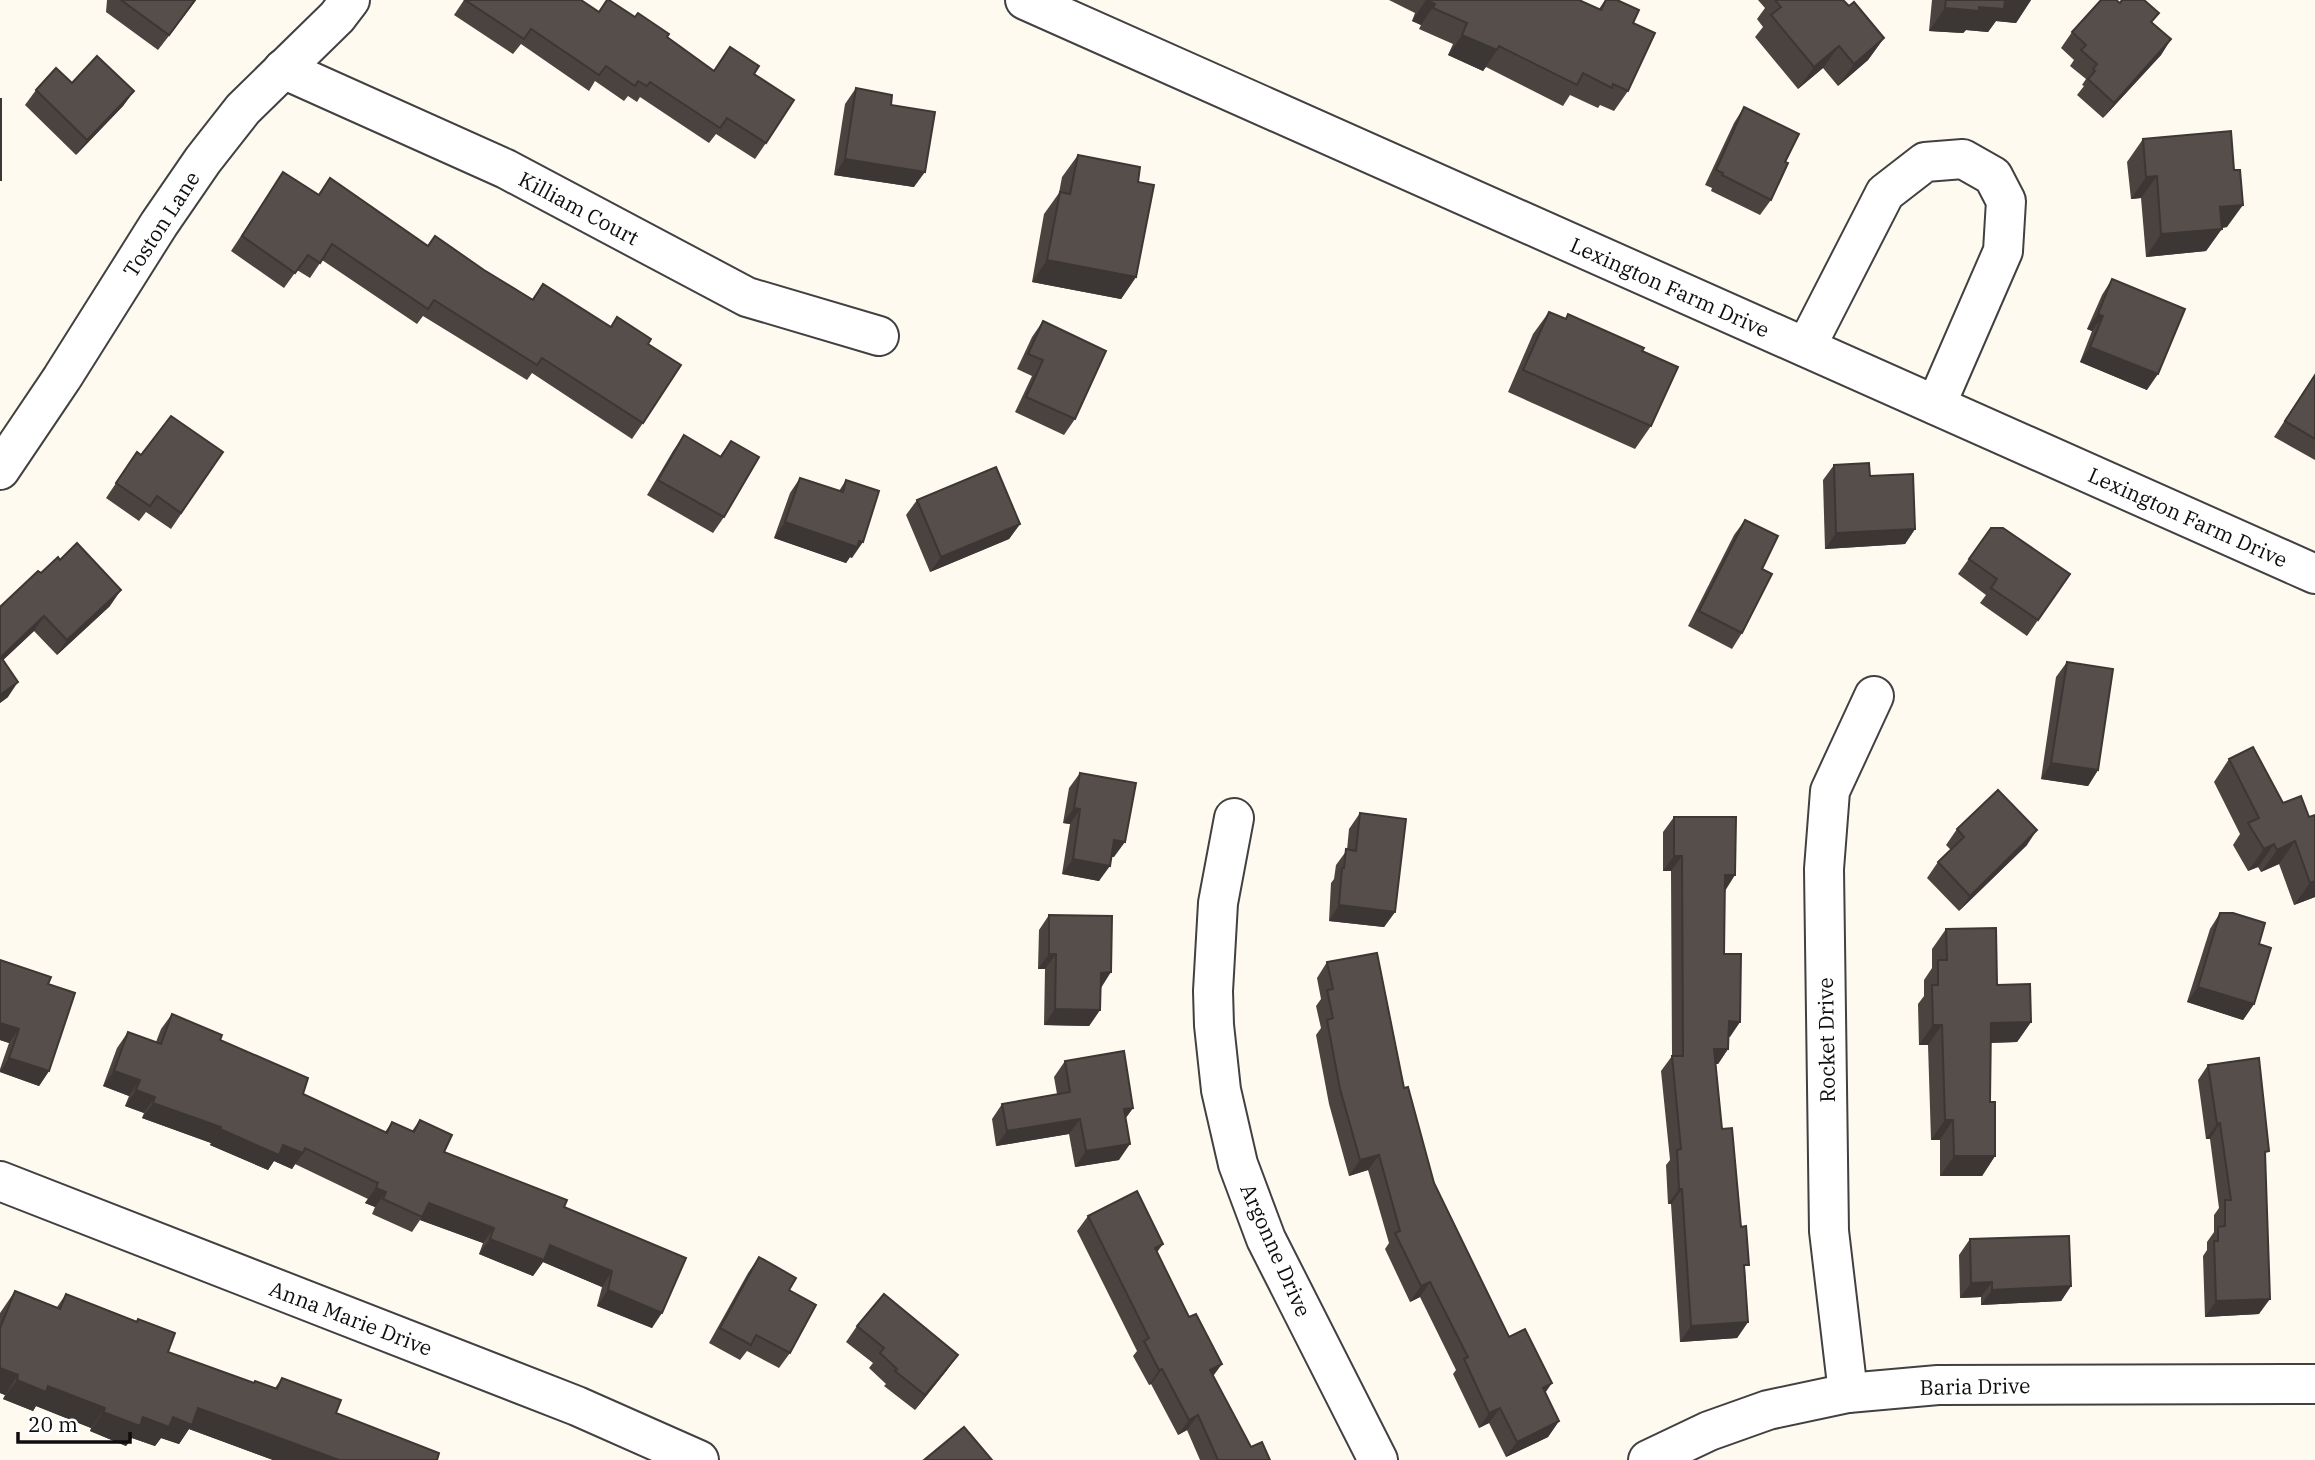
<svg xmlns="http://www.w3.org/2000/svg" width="2315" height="1460" viewBox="0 0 2315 1460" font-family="'IBM Plex Serif',serif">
	<rect width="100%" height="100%" fill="#fefaf0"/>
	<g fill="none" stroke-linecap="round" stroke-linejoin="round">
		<defs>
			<g id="minor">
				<polyline points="1025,0 2315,574"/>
				<polyline points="283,69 506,169 747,297 879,336"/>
				<polyline points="1806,347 1885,193 1925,162 1963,159 1993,176 2006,201 2003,251 1936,405"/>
				<polyline points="0,470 62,378 159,224 203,160 243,109 337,17 350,0"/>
				<polyline points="1234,818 1218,903 1213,991 1214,1025 1221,1090 1238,1164 1266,1239 1378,1460"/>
				<polyline points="0,1181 577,1406 699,1460"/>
				<polyline points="1848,1393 1829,1231 1824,869 1830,791 1874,696"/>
				<polyline points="1648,1460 1709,1431 1768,1410 1848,1393 1938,1385 2315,1384"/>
			</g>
		</defs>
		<!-- minor casing -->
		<use href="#minor" stroke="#414141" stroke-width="42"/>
		<!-- minor -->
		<use href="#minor" stroke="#fff" stroke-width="38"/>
	</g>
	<!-- wall -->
	<g fill="#4a4340">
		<polygon points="107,0 196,0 158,50 106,12"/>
		<polygon points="464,0 581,0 599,12 635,17 667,37 713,70 754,74 766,143 755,159 716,134 709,143 640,97 637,102 628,96 624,101 595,81 589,91 521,44 513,54 454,15"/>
		<polygon points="1389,0 1579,0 1599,9 1605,0 1617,0 1633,23 1628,91 1614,111 1600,105 1598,108 1570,95 1563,106 1486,67 1483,71 1448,55 1453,44 1419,29 1421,25 1412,21 1415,13"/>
		<polygon points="1758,0 1843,0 1849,6 1884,38 1868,60 1838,86 1823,68 1798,89 1755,37 1763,27 1757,19 1765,8"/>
		<polygon points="1932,0 2031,0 2016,23 1996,21 1988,32 1966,30 1963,33 1929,31"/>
		<polygon points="2120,3 2152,22 2171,39 2161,55 2103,118 2077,95 2084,86 2082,85 2086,79 2070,66 2074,60 2061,48 2072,32"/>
		<polygon points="72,83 134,91 123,106 76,155 25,105 36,90"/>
		<polygon points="856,88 891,105 914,187 834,175 845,104"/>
		<polygon points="1744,107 1785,162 1771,200 1760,215 1711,191 1712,188 1705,185 1734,123"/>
		<polygon points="2143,139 2227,227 2222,228 2206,251 2146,257 2141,198 2131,199 2127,162"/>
		<polygon points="1078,155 1138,182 1136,277 1121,299 1032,282 1044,214 1059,193 1062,177"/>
		<polygon points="283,172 318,195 330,178 428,246 484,270 532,299 543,284 610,327 648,344 643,423 632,439 532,373 527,380 423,316 417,324 322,260 310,278 297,270 284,288 231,251"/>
		<polygon points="2112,279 2147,390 2080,362 2092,331 2087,329 2102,295"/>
		<polygon points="1549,312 1565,319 1568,314 1642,351 1651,426 1635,449 1508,392 1533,334"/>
		<polygon points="1043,321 1075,419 1064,435 1015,412 1032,376 1017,369 1032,337"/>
		<polygon points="2315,374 2315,460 2274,437"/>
		<polygon points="684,435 720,456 731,441 724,517 713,533 647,495 673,451"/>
		<polygon points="137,452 141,455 223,452 171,529 146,512 139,521 106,498"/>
		<polygon points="1834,465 1870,476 1915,529 1905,544 1825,549 1823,480"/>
		<polygon points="800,478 839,491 846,480 852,558 850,557 846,563 774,538 790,493"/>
		<polygon points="917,500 1020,524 1009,539 930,572 906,515"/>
		<polygon points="1745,520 1762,569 1742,633 1732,649 1688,626 1734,535"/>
		<polygon points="1991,528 2070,574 2027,636 1980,603 1986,595 1958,574"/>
		<polygon points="60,560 110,606 57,655 34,631 3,660 8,697 0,703 0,607 41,573"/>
		<polygon points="2067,662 2098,770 2088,786 2041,779 2056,677"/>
		<polygon points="2229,759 2283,803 2309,817 2315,815 2315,897 2294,905 2279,864 2261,872 2258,867 2248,871 2233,845 2240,834 2214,782"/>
		<polygon points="1080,773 1114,857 1111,857 1099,881 1062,874 1070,824 1063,823 1069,788"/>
		<polygon points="1360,813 1395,912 1384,927 1329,921 1331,883 1334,879 1336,865 1347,850 1349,829"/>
		<polygon points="1674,817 1725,891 1724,954 1740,1022 1729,1037 1728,1049 1718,1064 1716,1064 1722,1129 1745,1270 1748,1322 1737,1338 1680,1342 1671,1204 1668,1204 1666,1165 1670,1160 1661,1071 1672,1056 1671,871 1663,871 1663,832"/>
		<polygon points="1957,829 2027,845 1959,911 1927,878 1938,862 1951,850 1946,845"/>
		<polygon points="2220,913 2259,944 2254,1004 2243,1020 2187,1002 2210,929"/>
		<polygon points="1049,915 1100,988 1100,1010 1089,1026 1044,1025 1045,969 1038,969 1039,930"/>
		<polygon points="1946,929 2031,1022 2017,1042 1991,1043 1990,1102 1995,1156 1982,1176 1940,1176 1940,1140 1931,1140 1928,1045 1919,1045 1918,1004 1924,996 1924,980 1932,968 1932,949"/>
		<polygon points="0,960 48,984 49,1071 39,1086 0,1072 0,1069 9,1043 0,1040"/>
		<polygon points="1327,962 1404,1088 1434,1183 1509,1337 1545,1393 1559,1421 1548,1437 1506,1457 1489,1423 1479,1428 1453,1374 1456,1370 1420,1297 1410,1302 1385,1249 1389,1243 1368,1170 1349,1176 1329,1104 1316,1035 1321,1028 1316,1006 1321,999 1317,978"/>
		<polygon points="172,1014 220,1040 303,1094 385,1132 392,1122 412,1131 420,1120 444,1152 564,1207 686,1258 652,1328 597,1306 602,1287 543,1262 533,1276 479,1254 483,1243 420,1220 412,1232 372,1214 375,1207 365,1203 368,1199 295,1164 292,1169 274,1161 268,1170 210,1145 211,1143 142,1118 144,1113 125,1106 129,1096 103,1086 117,1048 128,1032 156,1042 161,1029"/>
		<polygon points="1065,1061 1133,1108 1125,1119 1119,1160 1075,1167 1069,1134 996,1146 992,1119 1002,1104 1057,1094 1054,1077"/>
		<polygon points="2208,1065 2265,1157 2259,1314 2205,1317 2203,1256 2207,1250 2207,1242 2214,1232 2214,1215 2219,1208 2210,1139 2206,1139 2198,1080"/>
		<polygon points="1088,1216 1157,1252 1213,1377 1251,1447 1270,1460 1200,1460 1187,1430 1178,1435 1151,1384 1149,1385 1133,1356 1137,1351 1077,1231"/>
		<polygon points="1970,1239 2071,1286 2061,1301 1981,1305 1981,1297 1960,1298 1959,1255"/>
		<polygon points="759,1257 789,1290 790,1353 779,1368 747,1351 740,1360 709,1343 748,1273"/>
		<polygon points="15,1291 57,1307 66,1294 136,1321 138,1319 168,1352 253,1383 255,1381 275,1388 282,1378 336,1413 437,1460 273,1460 189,1429 179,1444 161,1438 155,1446 132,1438 126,1446 90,1431 91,1428 36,1406 33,1411 3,1399 5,1395 0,1393 0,1313"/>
		<polygon points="857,1326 947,1370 915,1410 884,1386 886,1384 869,1368 873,1363 846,1342"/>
	</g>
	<!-- shaded-wall -->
	<g fill="#3c3734">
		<polygon points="195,0 196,0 158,50 169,35"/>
		<polygon points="1426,0 1435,4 1421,25 1412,21"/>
		<polygon points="2004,0 2031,0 2016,23 1996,21 1988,32 1966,30 1963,33 1929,31 1945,8 1979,7"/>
		<polygon points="1462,35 1497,50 1483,71 1448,55"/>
		<polygon points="1884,38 1868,60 1838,86 1854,64"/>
		<polygon points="2171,39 2161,55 2103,118 2114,103"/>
		<polygon points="1839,46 1823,68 1798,89 1814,67"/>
		<polygon points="134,91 123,106 76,155 87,140"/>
		<polygon points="845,159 925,172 914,187 834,175"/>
		<polygon points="2157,176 2141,198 2131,199 2146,177"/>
		<polygon points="2243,205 2227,227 2204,230 2220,207"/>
		<polygon points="2222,229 2206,251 2146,257 2161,234"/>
		<polygon points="1047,260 1136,277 1121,299 1032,282"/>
		<polygon points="2098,314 2103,316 2092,331 2087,329"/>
		<polygon points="2090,347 2158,374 2147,390 2080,362"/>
		<polygon points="785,522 863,542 852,558 850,557 846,563 774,538"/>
		<polygon points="1020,524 1009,539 930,572 941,557"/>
		<polygon points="1915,529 1905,544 1825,549 1836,533"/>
		<polygon points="121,590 110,606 57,655 67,640"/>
		<polygon points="44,616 34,631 0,663 0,659"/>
		<polygon points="18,682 8,697 0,703 0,695"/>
		<polygon points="2051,763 2098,770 2088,786 2041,779"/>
		<polygon points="1074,808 1080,809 1070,824 1063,823"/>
		<polygon points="2037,830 2027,845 1959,911 1970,896"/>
		<polygon points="1114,840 1125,842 1114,857 1103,855"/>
		<polygon points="2295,841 2279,864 2261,872 2277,850"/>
		<polygon points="2274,844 2258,867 2248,871 2264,849"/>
		<polygon points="1674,856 1682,856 1671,871 1663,871"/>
		<polygon points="1073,859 1110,866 1099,881 1062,874"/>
		<polygon points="1725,875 1735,875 1725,891"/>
		<polygon points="2315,881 2315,897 2294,905 2310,883"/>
		<polygon points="1339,905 1395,912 1384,927 1329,921"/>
		<polygon points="1049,954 1056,954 1045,969 1038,969"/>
		<polygon points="1111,972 1101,988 1101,973"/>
		<polygon points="2198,987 2254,1004 2243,1020 2187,1002"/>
		<polygon points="1055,1009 1100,1010 1089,1026 1044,1025"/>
		<polygon points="1729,1021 1740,1022 1730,1037 1718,1037"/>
		<polygon points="2031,1022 2017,1042 1977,1043 1991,1023"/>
		<polygon points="0,1023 19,1029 9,1043 0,1040"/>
		<polygon points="1933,1025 1942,1025 1928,1045 1919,1045"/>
		<polygon points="1714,1049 1728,1049 1718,1064 1703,1064"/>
		<polygon points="9,1058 49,1071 39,1086 0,1072"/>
		<polygon points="114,1071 140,1080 129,1096 103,1086"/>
		<polygon points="136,1090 155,1097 144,1113 125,1106"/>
		<polygon points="153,1103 221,1127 211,1143 142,1118"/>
		<polygon points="1133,1108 1122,1123 1124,1109"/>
		<polygon points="1080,1119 1069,1134 996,1146 1007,1131"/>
		<polygon points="1945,1120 1953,1120 1940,1140 1931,1140"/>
		<polygon points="2220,1123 2210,1139 2206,1139 2217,1124"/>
		<polygon points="220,1129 283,1145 303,1153 292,1169 274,1161 268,1170 210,1145"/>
		<polygon points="1130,1144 1119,1160 1075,1167 1086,1151"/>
		<polygon points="1379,1155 1368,1170 1349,1176 1360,1160"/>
		<polygon points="1954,1156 1995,1156 1982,1176 1940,1176"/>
		<polygon points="376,1188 386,1192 375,1207 365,1203"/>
		<polygon points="1679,1189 1682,1189 1671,1204 1668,1204"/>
		<polygon points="429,1203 494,1228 483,1243 420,1220"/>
		<polygon points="490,1239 550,1245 612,1271 602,1287 543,1262 533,1276 479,1254"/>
		<polygon points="1163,1244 1152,1259 1155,1248"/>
		<polygon points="1430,1282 1420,1297 1410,1302 1421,1286"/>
		<polygon points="1992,1282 1981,1297 1960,1298 1971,1283"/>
		<polygon points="2071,1286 2061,1301 1981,1305 1992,1290"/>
		<polygon points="608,1290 662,1313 652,1328 597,1306"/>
		<polygon points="2270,1299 2259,1314 2205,1317 2216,1301"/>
		<polygon points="1748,1322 1737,1338 1680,1342 1691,1326"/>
		<polygon points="958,1355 947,1370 915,1410 925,1395"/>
		<polygon points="1222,1364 1211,1379 1210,1370"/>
		<polygon points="0,1368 18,1375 5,1395 0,1393"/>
		<polygon points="1162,1369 1151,1384 1149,1385 1159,1370"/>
		<polygon points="17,1380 48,1386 105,1408 91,1428 36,1406 33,1411 3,1399"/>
		<polygon points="1552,1383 1541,1399 1543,1388"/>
		<polygon points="198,1408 339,1460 273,1460 189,1429 179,1444 161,1438 155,1446 132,1438 126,1446 90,1431 103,1412 143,1417 173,1417"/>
		<polygon points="1500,1408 1489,1423 1479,1428 1489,1413"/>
		<polygon points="1198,1415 1187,1430 1178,1435 1189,1420"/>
		<polygon points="1559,1421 1548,1437 1506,1457 1517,1442"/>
	</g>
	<!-- building -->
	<g fill="#564e4b" stroke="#3c3734" stroke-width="2">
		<polygon points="121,0 195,0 169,35"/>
		<polygon points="465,0 581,0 599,12 607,0 609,0 635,17 638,13 669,34 667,37 714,71 730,47 759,66 754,74 794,100 766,143 727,118 720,128 650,82 647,86 638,81 635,86 606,66 599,75 531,29 524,39"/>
		<polygon points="1426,0 1579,0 1601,10 1606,0 1617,0 1639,10 1633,23 1655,33 1628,91 1613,84 1612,88 1583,73 1577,85 1499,46 1497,50 1462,35 1467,23 1433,8 1435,4"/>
		<polygon points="1775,0 1843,0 1849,6 1854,2 1884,38 1854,64 1839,46 1814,67 1771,15 1781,7"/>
		<polygon points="1946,0 2005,0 2004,9 1979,7 1979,11 1945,8"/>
		<polygon points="2101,0 2116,0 2120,3 2122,0 2144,0 2159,13 2151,22 2171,39 2114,103 2088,79 2095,71 2093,69 2097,64 2081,50 2086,45 2072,32"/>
		<polygon points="97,56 134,91 87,140 36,90 56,68 72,83"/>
		<polygon points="856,88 892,95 891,105 935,112 925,172 845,159"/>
		<rect x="0" y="99" width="1" height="81"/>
		<polygon points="1744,107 1799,134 1785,162 1788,163 1771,200 1722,175 1723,173 1716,170"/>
		<polygon points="2231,131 2234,170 2240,170 2243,205 2220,207 2222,229 2161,234 2157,176 2146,177 2143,139"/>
		<polygon points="1078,155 1140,167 1138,182 1154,185 1136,277 1047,260 1060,192 1070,194"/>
		<polygon points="283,172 319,195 330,178 428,246 435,236 484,270 533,300 543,284 611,327 617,317 651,339 648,344 681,365 643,423 542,358 537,365 434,300 428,309 332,244 320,263 308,255 295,273 242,236"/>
		<polygon points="2112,279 2185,309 2158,374 2090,347 2103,316 2098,314"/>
		<polygon points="1549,312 1566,319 1568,314 1644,348 1642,351 1678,367 1651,426 1523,370"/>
		<polygon points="1043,321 1106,351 1075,419 1026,397 1043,360 1028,354"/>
		<polygon points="2315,375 2315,439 2285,421"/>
		<polygon points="171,416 223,452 181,513 157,496 150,506 116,483 137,452 141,455"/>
		<polygon points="684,435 721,457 731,441 759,457 724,517 658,480"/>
		<polygon points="1869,463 1870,476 1913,474 1915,529 1836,533 1834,465"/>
		<polygon points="996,467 1020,524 941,557 917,500"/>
		<polygon points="800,478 843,492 846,480 879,491 863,542 859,541 857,547 785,522"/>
		<polygon points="1745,520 1778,536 1762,569 1772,574 1742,633 1699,611"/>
		<polygon points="1991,528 2003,528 2070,574 2038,620 1991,588 1997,579 1969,559"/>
		<polygon points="77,543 121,590 67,640 44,616 1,657 18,682 0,695 0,607 38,571 41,573 58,557 60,560"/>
		<polygon points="2067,662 2113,669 2098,770 2051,763"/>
		<polygon points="2253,747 2283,803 2301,796 2309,817 2315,815 2315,881 2310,883 2295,841 2277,850 2274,844 2264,849 2248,823 2259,818 2229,759"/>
		<polygon points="1080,773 1136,783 1125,842 1114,840 1110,866 1073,859 1080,809 1074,808"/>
		<polygon points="1998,790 2037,830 1970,896 1938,862 1964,837 1957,829"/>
		<polygon points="1360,813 1406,819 1395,912 1339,905 1342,868 1344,868 1346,849 1356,851"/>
		<polygon points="1674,817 1736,817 1735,875 1725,875 1724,954 1741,954 1740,1022 1729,1021 1728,1049 1714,1049 1722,1129 1732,1128 1741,1227 1746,1226 1749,1265 1744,1265 1748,1322 1691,1326 1682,1189 1679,1189 1677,1150 1681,1149 1672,1056 1683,1056 1682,856 1674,856"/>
		<polygon points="2220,913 2233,913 2265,923 2259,944 2271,948 2254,1004 2198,987"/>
		<polygon points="1049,915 1112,916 1111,972 1101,973 1100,1010 1055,1009 1056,954 1049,954"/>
		<polygon points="1996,928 1997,985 2030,984 2031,1022 1991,1023 1990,1102 1995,1102 1995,1156 1954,1156 1953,1120 1945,1120 1942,1025 1933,1025 1932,985 1938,985 1938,960 1947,960 1946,929"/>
		<polygon points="1377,953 1404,1088 1408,1087 1434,1183 1509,1337 1525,1329 1552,1383 1543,1388 1559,1421 1517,1442 1500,1408 1489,1413 1464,1359 1468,1357 1430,1282 1421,1286 1395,1233 1400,1231 1379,1155 1360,1160 1340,1089 1327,1020 1333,1018 1327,990 1333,989 1327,962"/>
		<polygon points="0,960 51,977 48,984 75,993 49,1071 9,1058 19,1029 0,1023"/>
		<polygon points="172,1014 222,1035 220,1040 308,1078 303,1094 387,1133 392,1122 414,1132 420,1120 452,1135 444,1152 567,1200 564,1207 686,1258 662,1313 608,1290 612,1271 550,1245 544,1260 490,1239 494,1228 429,1203 422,1217 383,1199 386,1192 376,1188 378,1183 305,1148 303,1153 283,1145 279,1155 220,1129 221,1127 153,1103 155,1097 136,1090 140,1080 114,1071 128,1032 161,1044"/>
		<polygon points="1124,1051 1133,1108 1124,1109 1130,1144 1086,1151 1080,1119 1007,1131 1002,1104 1070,1092 1065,1061"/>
		<polygon points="2259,1058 2269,1151 2265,1152 2270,1299 2216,1301 2214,1241 2218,1241 2218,1227 2225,1226 2225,1200 2231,1200 2220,1123 2217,1124 2208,1065"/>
		<polygon points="1137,1191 1163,1244 1155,1248 1189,1317 1196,1314 1222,1364 1210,1370 1251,1447 1262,1442 1270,1460 1218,1460 1198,1415 1189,1420 1162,1369 1159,1370 1144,1341 1149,1338 1088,1216"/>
		<polygon points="2069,1236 2071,1286 1992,1290 1992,1282 1971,1283 1970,1239"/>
		<polygon points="759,1257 796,1278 789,1290 816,1305 790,1353 756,1335 751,1345 720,1328"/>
		<polygon points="15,1291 60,1309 66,1294 137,1322 138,1319 175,1333 168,1352 254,1383 255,1381 277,1389 282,1378 341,1400 336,1413 439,1453 437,1460 339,1460 198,1408 192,1425 173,1417 169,1427 143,1417 140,1426 103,1412 105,1408 48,1386 46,1392 17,1380 18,1375 0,1368 0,1328"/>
		<polygon points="884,1294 958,1355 925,1395 895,1371 897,1369 880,1353 884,1348 857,1326"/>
		<polygon points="964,1427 992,1460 924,1460"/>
	</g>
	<g text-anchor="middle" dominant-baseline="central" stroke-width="7" stroke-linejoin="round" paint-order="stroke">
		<!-- street labels -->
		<g font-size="21" fill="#0e0e0e" stroke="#fff">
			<text transform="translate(579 208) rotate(28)">Killiam Court</text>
			<text transform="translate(161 224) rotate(-57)">Toston Lane</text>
			<text transform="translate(1670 287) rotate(24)">Lexington Farm Drive</text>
			<text transform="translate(2188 517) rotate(24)">Lexington Farm Drive</text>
			<text transform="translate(1826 1040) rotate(-91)">Rocket Drive</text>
			<text transform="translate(1276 1250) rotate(66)">Argonne Drive</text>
			<text transform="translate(351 1318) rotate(21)">Anna Marie Drive</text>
			<text transform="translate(1975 1386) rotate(-1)">Baria Drive</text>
		</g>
	</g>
	<!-- scale -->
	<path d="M18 1432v10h112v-10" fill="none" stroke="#0e0e0e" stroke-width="3.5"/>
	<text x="28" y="1432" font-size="21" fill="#0e0e0e" stroke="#ffffff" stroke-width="5" paint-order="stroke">20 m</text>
</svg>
